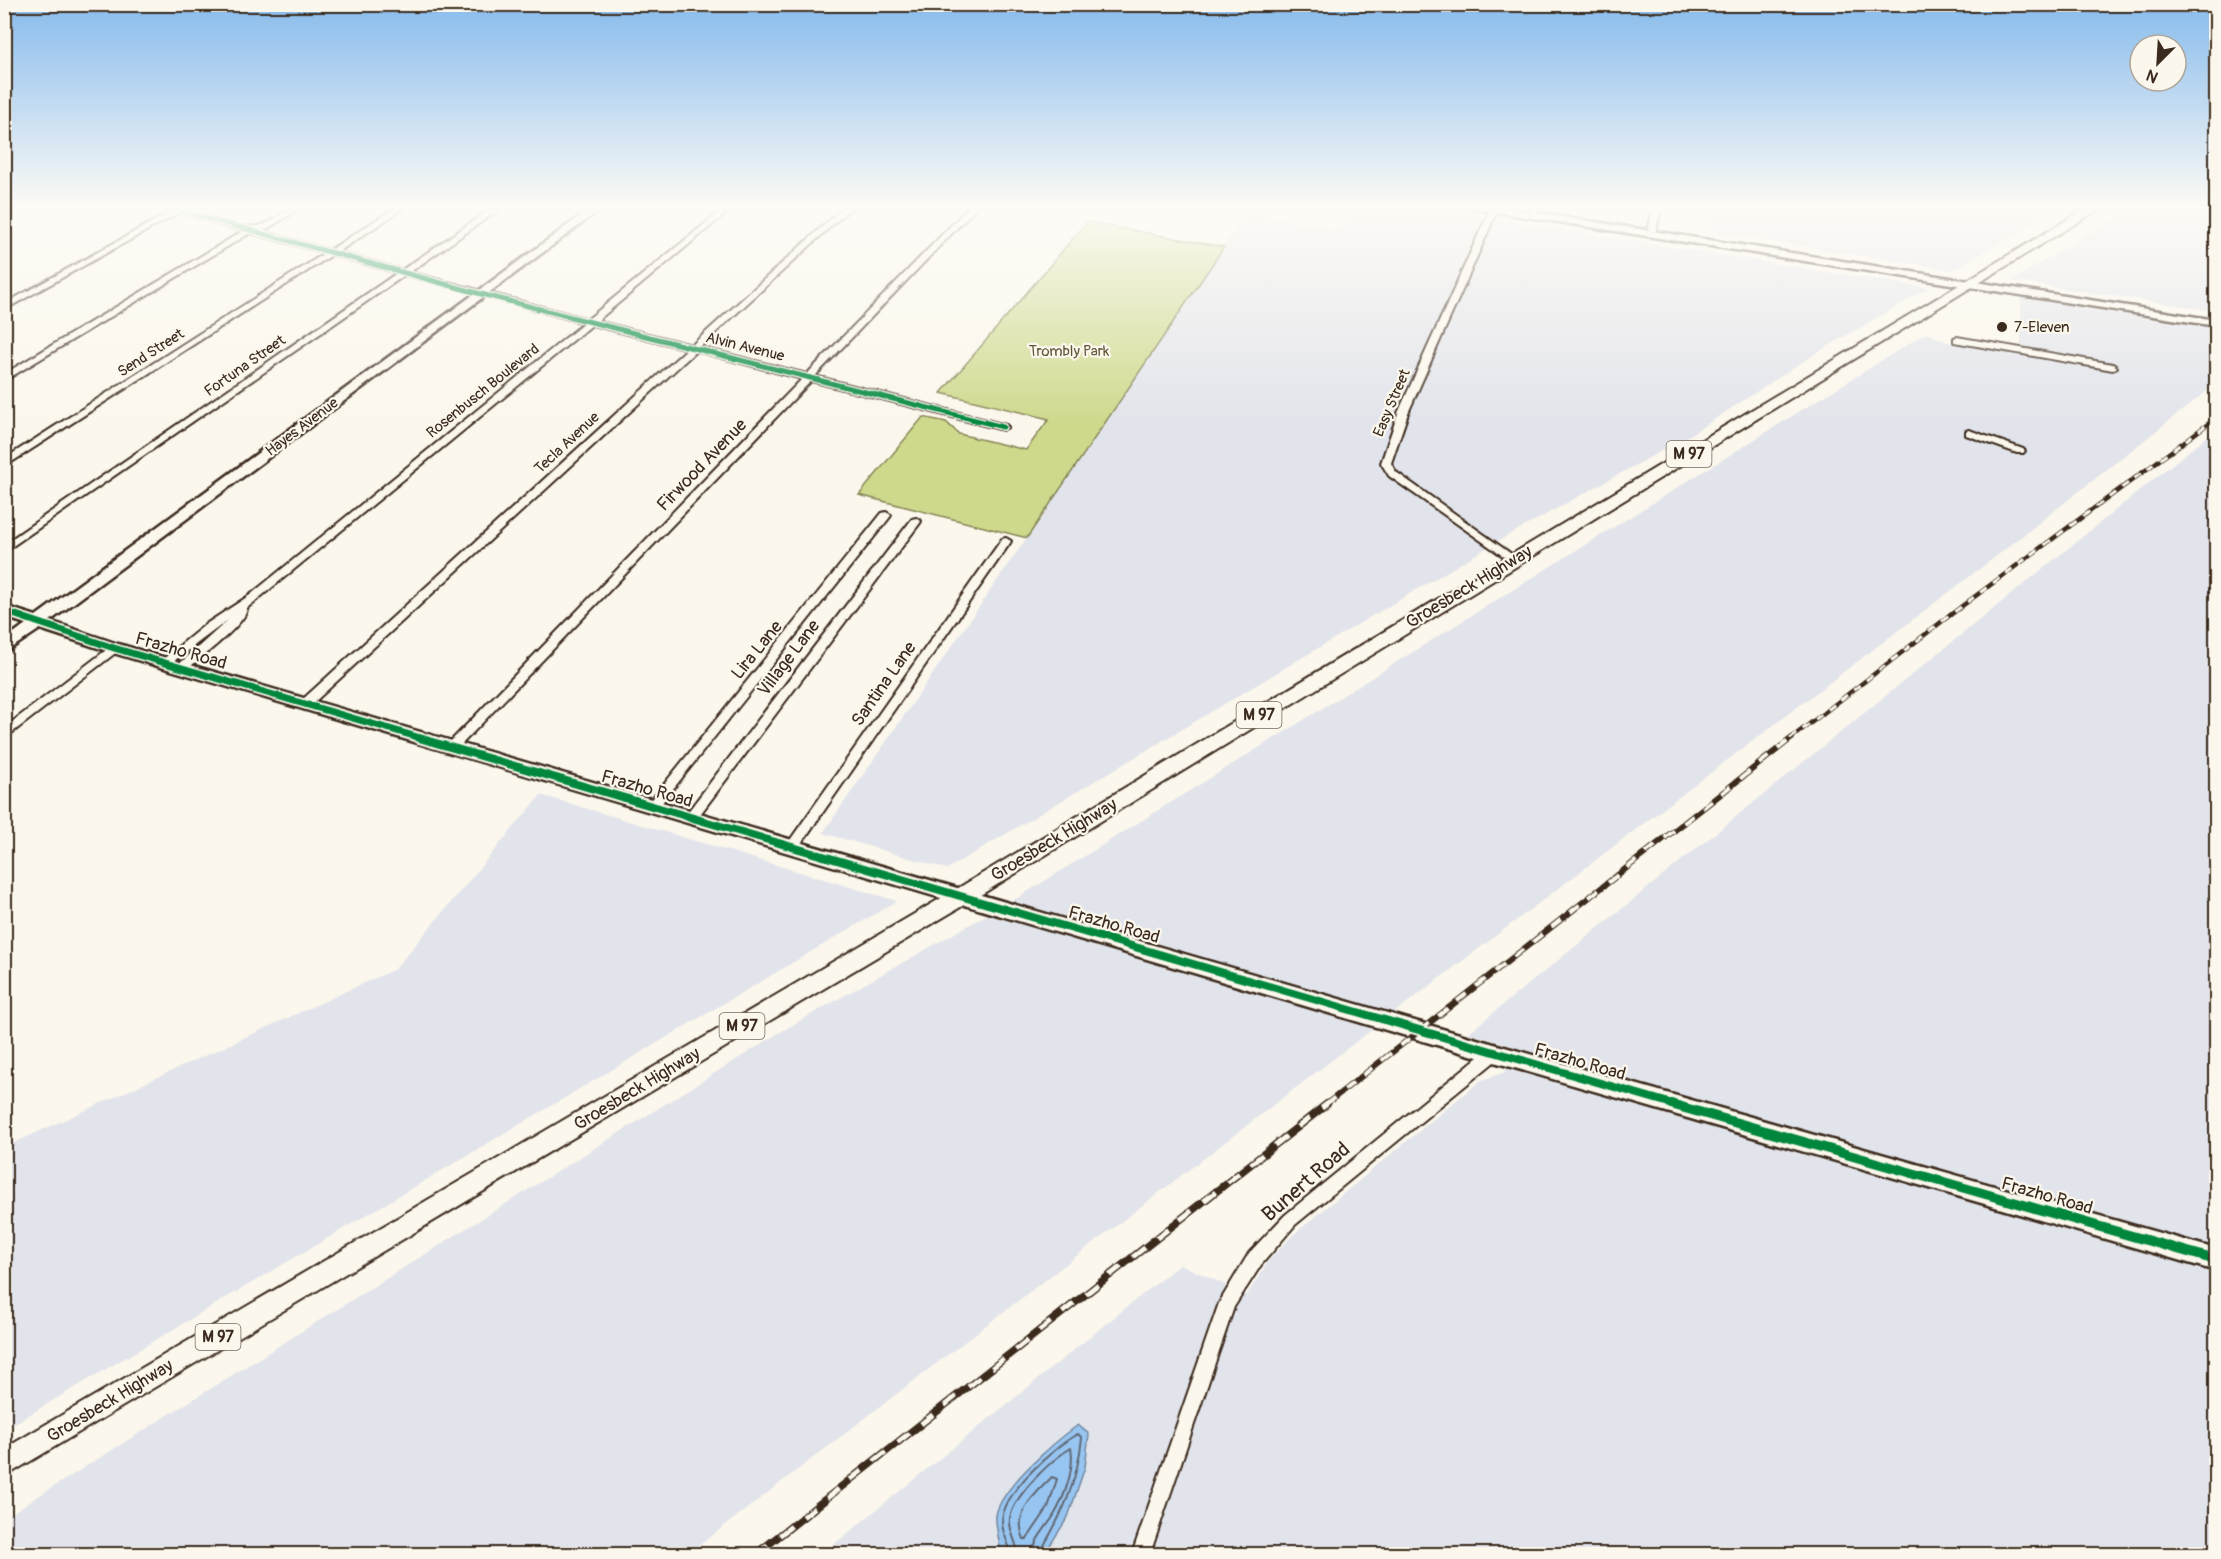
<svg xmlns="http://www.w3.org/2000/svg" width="2221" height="1559" viewBox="0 0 2221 1559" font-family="Pangolin,sans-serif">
	<rect width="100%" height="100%" fill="#fbf7ec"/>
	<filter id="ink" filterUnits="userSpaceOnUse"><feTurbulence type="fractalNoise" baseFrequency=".0167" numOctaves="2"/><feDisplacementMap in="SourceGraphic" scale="12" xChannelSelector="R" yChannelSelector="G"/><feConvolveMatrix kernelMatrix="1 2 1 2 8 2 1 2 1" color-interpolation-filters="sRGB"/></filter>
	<g filter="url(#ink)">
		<!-- built -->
		<g fill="#e2e4eb">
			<polygon points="1356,206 1415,206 1928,288 1818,352 1690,435 1500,540 947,869 823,833 1088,449 1247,212 1341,231"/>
			<polygon points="1715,206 2064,206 1953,270 1710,232"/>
			<polygon points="2133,206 2216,206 2216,311 2011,281"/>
			<polygon points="2021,298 2216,329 2216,384 1994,558 1357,1041 688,1554 5,1554 5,1517 782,1031 1022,895 1926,333 1948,342 2021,355"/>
			<polygon points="2216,429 2216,1554 822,1554 1180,1264 1247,1295 1269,1260 1293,1235 1480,1081 1505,1072 1511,1046 1468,1033"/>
			<polygon points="541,795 897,901 5,1429 5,1147 395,969"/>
		</g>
		<!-- green -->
		<polygon fill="#ced98c" stroke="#848255" stroke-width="1.5" points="1087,222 1224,247 1027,538 859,495 923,417 946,422 959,434 1026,450 1049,419 941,393"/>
		<!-- water -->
		<path fill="#97c5f2" stroke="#72879d" stroke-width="1.5" d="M1078,1425L1089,1434L1085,1467L1068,1517L1045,1553L1008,1554L1000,1548C999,1538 995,1525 996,1515C1001,1487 1056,1441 1078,1425Z"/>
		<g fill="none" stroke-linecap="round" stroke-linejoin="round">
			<!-- shore -->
			<g stroke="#606873" stroke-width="2">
				<path d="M1052,1477L1057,1479L1048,1508L1027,1539H1024C1012,1513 1035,1494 1052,1477Z"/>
				<path d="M1011,1554C1009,1543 1002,1533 1002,1522C1002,1493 1054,1447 1078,1434L1082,1438C1077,1484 1062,1515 1039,1554"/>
				<path d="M1018,1554C1017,1542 1008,1530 1010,1518C1014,1495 1052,1459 1071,1448C1075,1469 1064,1499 1053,1517C1045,1529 1035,1539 1032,1554"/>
			</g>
			<defs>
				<g id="street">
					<path d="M159,206H171L180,208L201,206L189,211C207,216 244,231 262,225C277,220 287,206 304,206L267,229L259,230L330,250L398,206H407L338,252L402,270L495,206H504L410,272L588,319L727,206H735L597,321L692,345L845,206H853L700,347L807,374L970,206H978L815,376L1006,425L1008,427L1003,430L811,381L457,749L453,751L447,746L449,743L802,379L696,351L310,706L306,707L300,703L302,700L687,349L592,325L247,608C248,622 199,659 186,670L182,671L176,667L228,620L166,667L160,663L162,660L206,624L250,595L584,323L405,275L4,552V544L397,273L332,255L4,467V459L325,253L250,233L4,381V374L243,231L180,213L175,215L4,310V304L172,211Z"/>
					<polygon points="1533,206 1541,206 1538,215 1534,217 1530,215"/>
					<polygon points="1654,206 1662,206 1655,234 1651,236 1647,234"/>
					<polygon points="1491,207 1498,209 1408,413 1391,463 1396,472 1517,558 1518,560 1517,562 1513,563 1389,476 1381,463 1398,413"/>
					<polygon points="1957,337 2113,364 2117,367 2113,370 1954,342 1954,338"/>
					<polygon points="1969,430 2023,449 2025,451 2023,453 2017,453 1966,435 1966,431"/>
					<polygon points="886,512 891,515 890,517 657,809 649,809 647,806 649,803 882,513"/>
					<polygon points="916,518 921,521 920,523 695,821 687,821 685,817 687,813 912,519"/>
					<polygon points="1006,538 1011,541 1010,543 796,851 792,852 788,851 786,847 788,843 1002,539"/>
					<polygon points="114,644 119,648 118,651 4,739 4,728"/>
					<polygon points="1494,1046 1499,1048 1501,1053 1499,1058 1295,1225 1261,1265 1234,1307 1150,1554 1132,1554 1219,1303 1249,1253 1285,1215 1489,1048"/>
				</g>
				<g id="secondary">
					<polygon points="594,206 605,206 50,621 118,644 1494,1044 2216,1249 2216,1271 1494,1062 114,653 40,629 4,653 4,640 26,624 4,617 4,606 36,616"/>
					<polygon points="1471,206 1494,206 2216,320 2216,326 1476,209"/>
				</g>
				<polygon id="primary" points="2090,206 2104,206 969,902 4,1477 4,1449 955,890"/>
			</defs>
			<!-- street casing -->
			<use href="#street" stroke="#3b2a1e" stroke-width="4"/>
			<!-- secondary casing -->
			<use href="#secondary" stroke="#3b2a1e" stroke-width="5"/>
			<!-- primary casing -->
			<use href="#primary" stroke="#3b2a1e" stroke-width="4"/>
			<!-- street -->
			<use href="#street" fill="#fbf7ec" fill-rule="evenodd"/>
			<!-- secondary -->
			<use href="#secondary" fill="#fbf7ec" fill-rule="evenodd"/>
			<!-- primary -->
			<use href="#primary" fill="#fbf7ec" fill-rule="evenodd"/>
			<defs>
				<polyline id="rail-far2" points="1790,739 1962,606 2216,418"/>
				<polyline id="rail-far1" points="1325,1105 1792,738"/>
				<polyline id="rail" points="756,1554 1327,1104"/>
			</defs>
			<!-- rail-far2 casing -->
			<use href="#rail-far2" stroke="#3b2a1e" stroke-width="4.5"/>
			<!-- rail-far1 casing -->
			<use href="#rail-far1" stroke="#3b2a1e" stroke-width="6"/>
			<!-- rail casing -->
			<use href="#rail" stroke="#3b2a1e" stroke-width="8"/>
			<!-- rail-far2 -->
			<use href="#rail-far2" stroke="#fbf7ec" stroke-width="3" stroke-dasharray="8" stroke-linecap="butt"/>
			<!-- rail-far1 -->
			<use href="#rail-far1" stroke="#fbf7ec" stroke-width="4" stroke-dasharray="12" stroke-linecap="butt"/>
			<!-- rail -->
			<use href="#rail" stroke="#fbf7ec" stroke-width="5" stroke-dasharray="15" stroke-linecap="butt"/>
			<defs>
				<polyline id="cycleway-far3" points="163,206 481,294 1003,427"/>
				<polyline id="cycleway-far2" points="4,611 114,648 424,739"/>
				<polyline id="cycleway-far1" points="419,738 1676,1105"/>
				<polyline id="cycleway" points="1671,1104 2216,1260"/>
			</defs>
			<!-- cycleway-far3 casing -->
			<use href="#cycleway-far3" stroke="#fbf7ec" stroke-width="8"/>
			<!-- cycleway-far2 casing -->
			<use href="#cycleway-far2" stroke="#fbf7ec" stroke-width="10"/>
			<!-- cycleway-far1 casing -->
			<use href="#cycleway-far1" stroke="#fbf7ec" stroke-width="12"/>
			<!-- cycleway casing -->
			<use href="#cycleway" stroke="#fbf7ec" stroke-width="14"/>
			<!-- cycleway-far3 -->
			<use href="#cycleway-far3" stroke="#00873e" stroke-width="5"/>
			<!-- cycleway-far2 -->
			<use href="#cycleway-far2" stroke="#00873e" stroke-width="7"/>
			<!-- cycleway-far1 -->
			<use href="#cycleway-far1" stroke="#00873e" stroke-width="8"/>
			<!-- cycleway -->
			<use href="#cycleway" stroke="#00873e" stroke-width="10"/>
		</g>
	</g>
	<!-- sky -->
	<linearGradient id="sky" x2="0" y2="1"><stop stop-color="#87bbec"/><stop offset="0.49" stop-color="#fdfbf6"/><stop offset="1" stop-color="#fdfbf6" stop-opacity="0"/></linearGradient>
	<rect width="2221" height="424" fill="url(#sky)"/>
	<!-- markers -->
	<circle fill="#3b2a1e" stroke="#fbf7ec" stroke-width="2" cx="2002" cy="327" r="6"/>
	<g text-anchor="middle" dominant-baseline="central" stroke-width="4.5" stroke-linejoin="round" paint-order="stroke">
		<!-- far-poi labels -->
		<g font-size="15" fill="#3b2a1e" stroke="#fbf7ec" text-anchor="start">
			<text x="2014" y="327">7-Eleven</text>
		</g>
		<!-- far-street labels -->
		<g font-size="15" fill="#3b2a1e" stroke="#fbf7ec">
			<text transform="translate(745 347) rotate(14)">Alvin Avenue</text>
			<text transform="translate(151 353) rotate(-33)">Send Street</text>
			<text transform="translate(245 366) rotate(-35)">Fortuna Street</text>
			<text transform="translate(483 391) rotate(-39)">Rosenbusch Boulevard</text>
			<text transform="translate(1392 403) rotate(-67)">Easy Street</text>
			<text transform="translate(302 427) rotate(-37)">Hayes Avenue</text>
			<text transform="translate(567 443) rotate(-43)">Tecla Avenue</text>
		</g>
		<!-- far-park labels -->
		<g font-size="15" fill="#60563a" stroke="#fbf7ec">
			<text x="1069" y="351">Trombly Park</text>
		</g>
		<!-- shield labels -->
		<g fill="#fbf7ec" stroke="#75685c" stroke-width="1.5">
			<rect x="1666.5" y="441" width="45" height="26" rx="4.5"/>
			<rect x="1236.5" y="702" width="45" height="26" rx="4.5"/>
			<rect x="719.5" y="1013" width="45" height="26" rx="4.5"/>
			<rect x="195.5" y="1324" width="45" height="26" rx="4.5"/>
		</g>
		<g font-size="16" font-weight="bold" fill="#3b2a1e">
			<text x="1689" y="454">M 97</text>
			<text x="1259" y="715">M 97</text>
			<text x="742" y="1026">M 97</text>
			<text x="218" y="1337">M 97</text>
		</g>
		<!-- street labels -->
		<g font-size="18" fill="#3b2a1e" stroke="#fbf7ec">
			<text transform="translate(702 465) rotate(-46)">Firwood Avenue</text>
			<text transform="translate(1469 587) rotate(-31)">Groesbeck Highway</text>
			<text transform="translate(757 650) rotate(-51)">Lira Lane</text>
			<text transform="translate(181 651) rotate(16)">Frazho Road</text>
			<text transform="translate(789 658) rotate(-53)">Village Lane</text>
			<text transform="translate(884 684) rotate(-55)">Santina Lane</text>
			<text transform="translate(647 789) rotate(16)">Frazho Road</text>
			<text transform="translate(1054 840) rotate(-31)">Groesbeck Highway</text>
			<text transform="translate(1114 925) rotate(16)">Frazho Road</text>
			<text transform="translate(1580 1062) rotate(16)">Frazho Road</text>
			<text transform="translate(637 1089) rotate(-31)">Groesbeck Highway</text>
			<text transform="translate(2047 1196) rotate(16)">Frazho Road</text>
			<text transform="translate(110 1401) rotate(-31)">Groesbeck Highway</text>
		</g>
		<!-- near-street labels -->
		<g font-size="21" fill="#3b2a1e" stroke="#fbf7ec">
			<text transform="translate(1306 1182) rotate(-41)">Bunert Road</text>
		</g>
	</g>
	<!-- margin -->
	<rect width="2221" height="1559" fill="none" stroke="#fbf7ec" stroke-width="24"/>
	<rect x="12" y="12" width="2197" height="1535" fill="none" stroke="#3b2a1e" stroke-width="2" filter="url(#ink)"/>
	<!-- north arrow -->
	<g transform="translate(2158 63) rotate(204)"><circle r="28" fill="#fbf7ec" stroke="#aea59a" stroke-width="1.5"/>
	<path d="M0-4.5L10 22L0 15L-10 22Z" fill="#3b2a1e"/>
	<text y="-9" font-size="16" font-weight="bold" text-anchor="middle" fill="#3b2a1e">N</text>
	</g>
</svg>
